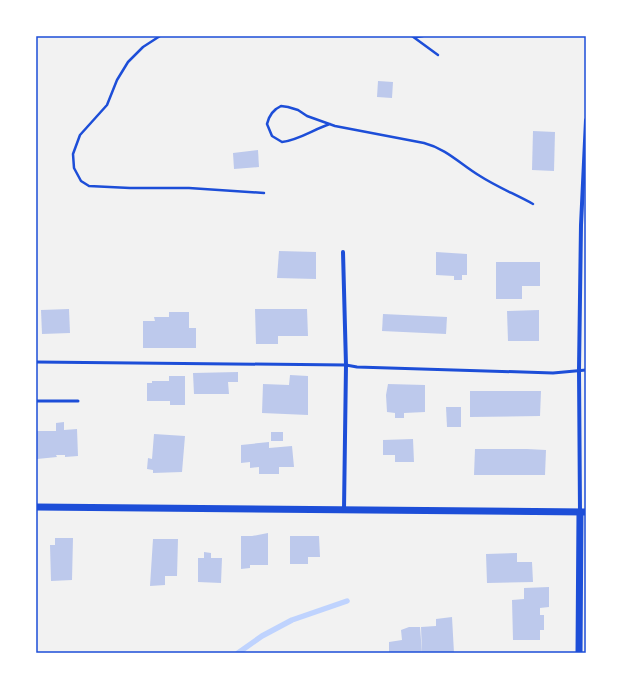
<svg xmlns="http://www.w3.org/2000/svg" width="622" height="689" viewBox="0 0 622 689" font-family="'Space Grotesk',sans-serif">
	<rect width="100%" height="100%" fill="#f2f2f2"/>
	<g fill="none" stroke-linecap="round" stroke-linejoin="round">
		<!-- stream -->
		<polyline stroke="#bfd3fe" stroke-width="5.5" points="238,653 262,636 292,620 347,601"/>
	</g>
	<!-- building -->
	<g fill="#bdc9ec">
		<polygon points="378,81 393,82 392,98 377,97"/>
		<polygon points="533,131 555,132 554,171 532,170"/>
		<polygon points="258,150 259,167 234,169 233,153"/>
		<polygon points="279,251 316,252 316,279 277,278"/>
		<polygon points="436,252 467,254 467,275 462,275 462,280 454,280 454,276 436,275"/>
		<polygon points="496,262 540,262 540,286 522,286 522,299 496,299"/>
		<polygon points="69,309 70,333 42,334 41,310"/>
		<polygon points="255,309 307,309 308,336 278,336 278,344 256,344"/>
		<polygon points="539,310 539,341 508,341 507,311"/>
		<polygon points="169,312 189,312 189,328 196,328 196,348 143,348 143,321 155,321 154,317 169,317"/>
		<polygon points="383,314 447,317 446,334 382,331"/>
		<polygon points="238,372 238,382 228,382 229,394 194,394 193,373"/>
		<polygon points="290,375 308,376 308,415 262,413 263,384 289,385"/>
		<polygon points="169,376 185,376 185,405 170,405 170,401 147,401 147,383 152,383 152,381 169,381"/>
		<polygon points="388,384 425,385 425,412 404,413 404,418 395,418 395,413 387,412 386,395"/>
		<polygon points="470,391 541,391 540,416 470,417"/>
		<polygon points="446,407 461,407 461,427 447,427"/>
		<polygon points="64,422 64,430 77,429 78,456 65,457 65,455 56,455 57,457 37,459 36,431 56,431 56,423"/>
		<rect x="271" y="432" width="12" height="9"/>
		<polygon points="154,434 185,436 182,472 153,473 153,470 147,469 148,458 152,459"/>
		<polygon points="413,439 414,462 395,462 395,455 383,455 383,440"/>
		<polygon points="269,442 269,448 292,446 294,467 279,467 279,474 259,474 259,467 250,468 250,462 241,463 241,445"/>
		<polygon points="475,449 527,449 546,450 545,475 474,475"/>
		<polygon points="268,533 268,565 250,565 250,568 241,569 241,536 252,536"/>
		<polygon points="290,536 319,536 320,557 308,557 308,564 290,564"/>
		<polygon points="55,538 73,538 72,580 51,581 50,545 55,545"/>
		<polygon points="153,539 178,539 177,576 165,576 165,585 150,586"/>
		<polygon points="204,552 211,553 211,558 222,558 221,583 198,582 198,558 204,558"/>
		<polygon points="517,553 517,562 532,562 533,582 487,583 486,554"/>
		<polygon points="549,587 549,607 540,608 540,615 544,615 544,630 540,630 540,640 513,640 512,600 524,599 524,588"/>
		<polygon points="452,617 454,653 422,653 421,627 436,626 436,619"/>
		<polygon points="409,627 420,627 422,653 389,653 389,642 402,640 401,630"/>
	</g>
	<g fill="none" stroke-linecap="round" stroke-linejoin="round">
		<!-- path -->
		<g stroke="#1d4ed8" stroke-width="2.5">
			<polyline points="160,36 143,47 128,62 117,80 107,105 80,135 73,154 74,168 81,181 89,186 130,188 189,188 264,193"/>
			<polyline points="412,36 438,55"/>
			<polyline points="415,36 417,37 423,36"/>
			<path d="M330,124C314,129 299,140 282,142L272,136L267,124L269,118L272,113L276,109L281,106L288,107L298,110L307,116L335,126L424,143C447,149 460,164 480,176C497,187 515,194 533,204"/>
		</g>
		<!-- service -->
		<g stroke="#1d4ed8" stroke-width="3">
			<polyline points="36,362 346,365 357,367 553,373 586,370"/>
			<polyline points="36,401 78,401"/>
		</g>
		<!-- minor -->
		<g stroke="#1d4ed8" stroke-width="4">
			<polyline points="343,252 346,365 344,509"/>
			<polyline points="580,512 579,370 581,225 586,120"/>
		</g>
		<!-- tertiary -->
		<g stroke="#1d4ed8" stroke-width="7">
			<polyline points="36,507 586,512"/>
			<polyline points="579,653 580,512"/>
		</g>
	</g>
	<!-- border -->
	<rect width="622" height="689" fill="none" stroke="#ffffff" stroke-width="74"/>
	<rect x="37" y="37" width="548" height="615" fill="none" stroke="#1d4ed8" stroke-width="1.5"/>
</svg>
